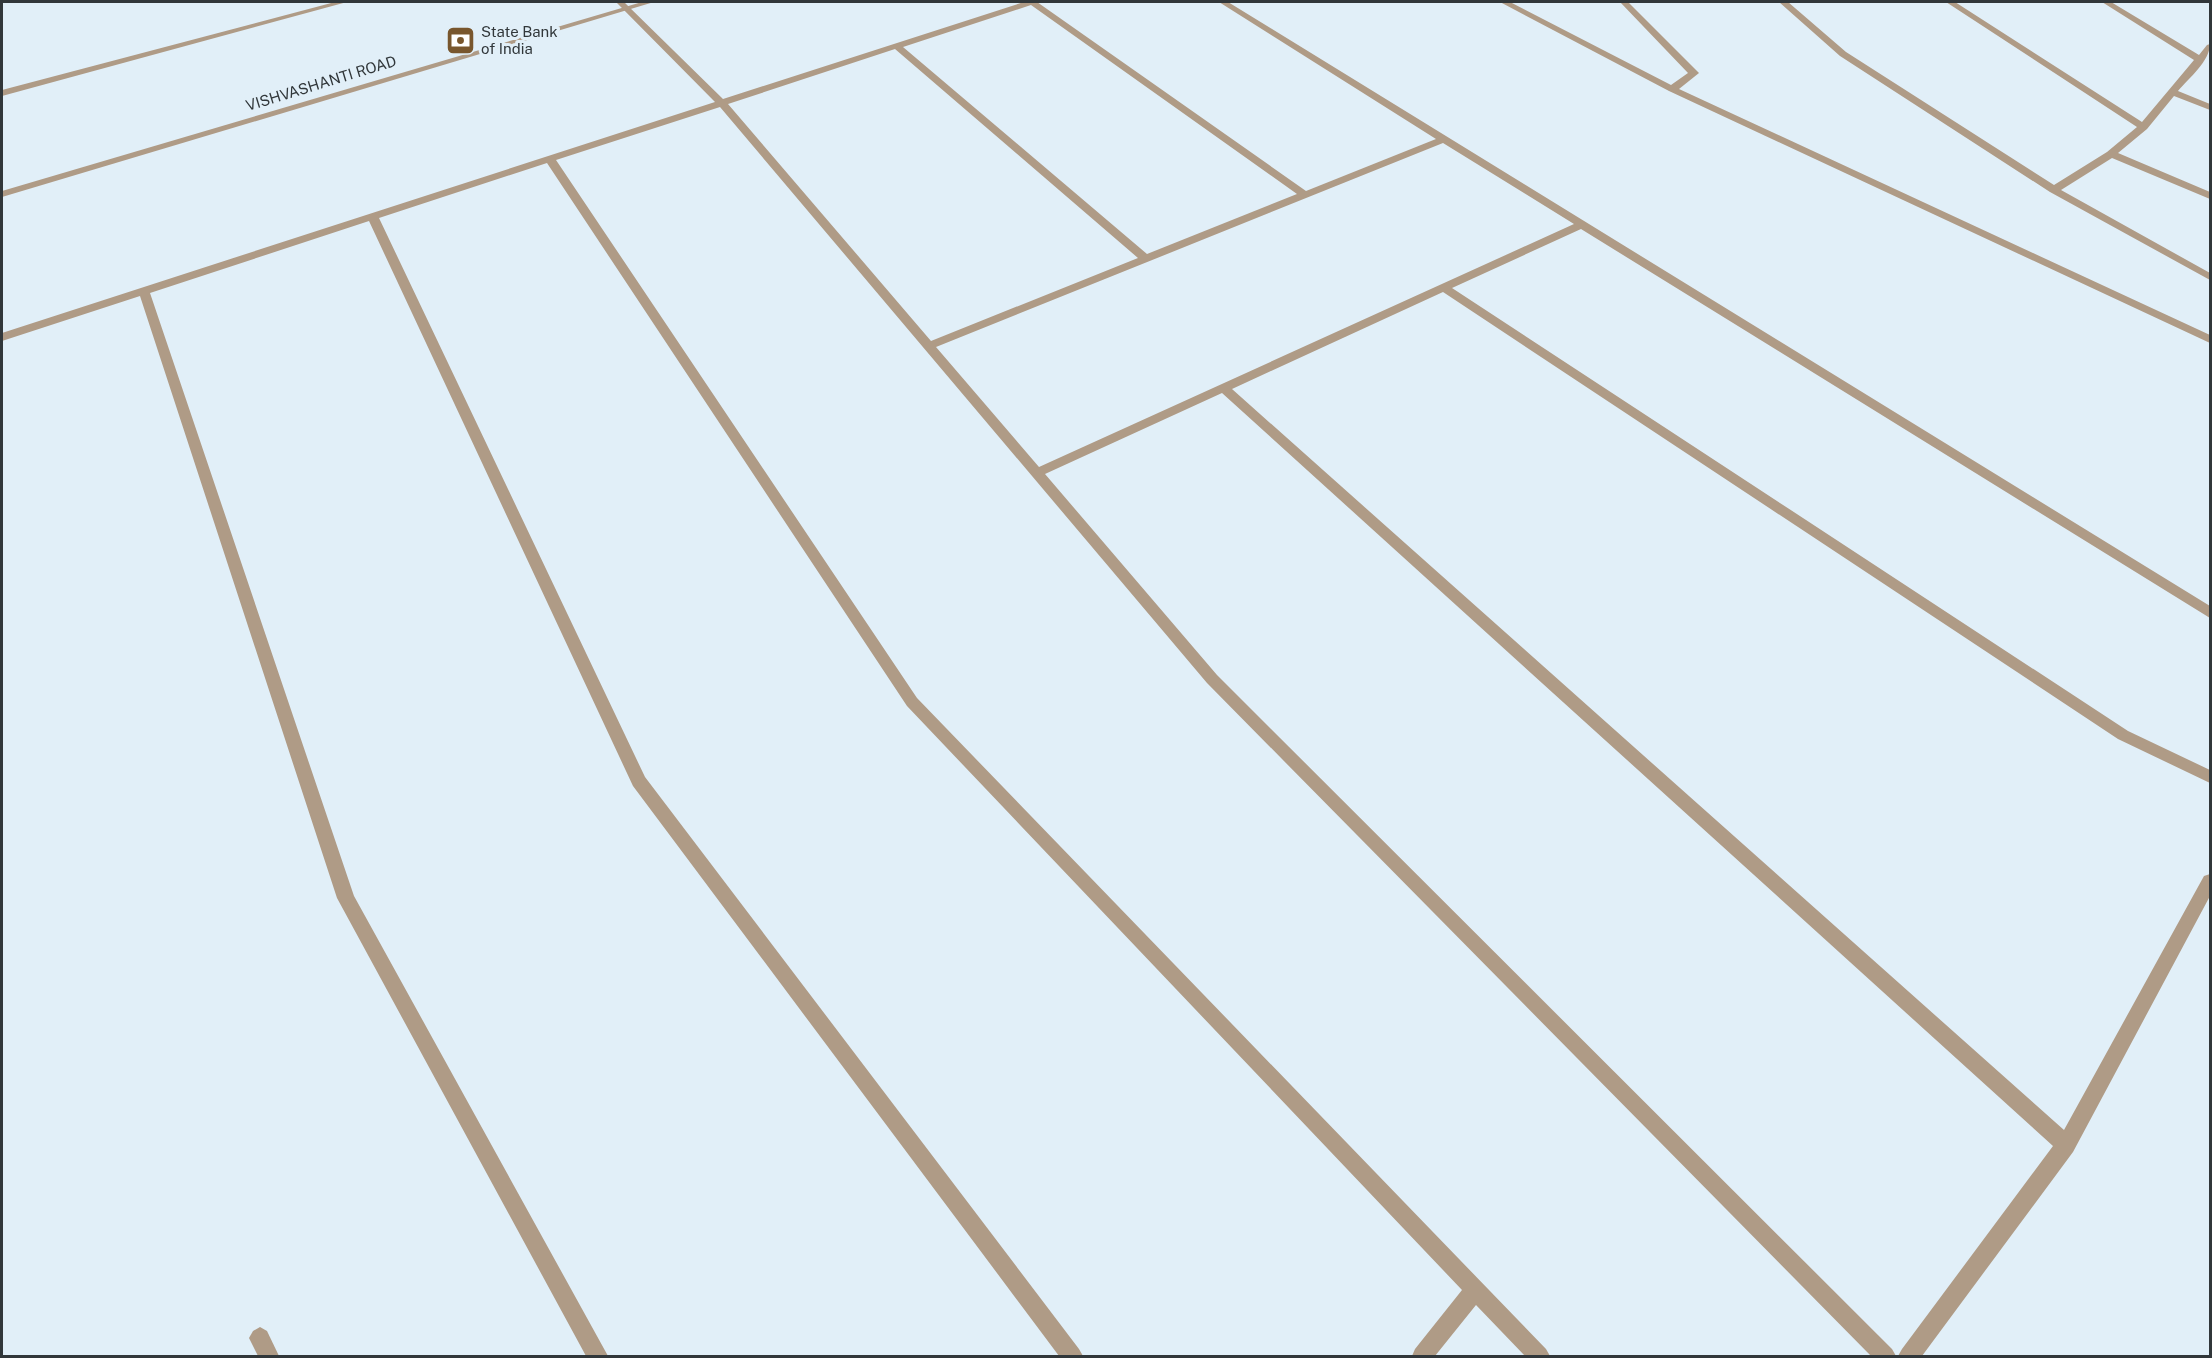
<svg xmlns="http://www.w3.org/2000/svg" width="2212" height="1358" viewBox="0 0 2212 1358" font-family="'Public Sans',sans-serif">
	<rect width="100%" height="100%" fill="#e1eff8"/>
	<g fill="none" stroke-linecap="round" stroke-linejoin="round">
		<!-- service -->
		<polygon fill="#af9b86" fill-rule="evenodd" points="260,1327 267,1331 279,1356 258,1356 249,1338 253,1331"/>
		<!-- minor -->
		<g fill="#af9b86" fill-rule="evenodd">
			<polygon points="335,2 347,2 2,96 2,90"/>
			<path d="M616,2H624L723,99L1024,2H1037L1306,191L1436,139L1219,2H1228L2210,606V618L1581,229L1452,288L2128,731L2210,770V783L2118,739L1443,292L1232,389L2064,1130L2204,876L2210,874V896L2073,1152L1922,1356H1898L1902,1349L2053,1146L1222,393L1045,474L1217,675L1892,1349L1896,1356H1871L1207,683L720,107L556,160L917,698L1546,1349L1550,1356H1525L1476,1305L1435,1356H1412L1415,1349L1462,1290L907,706L547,163L379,218L645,777L1079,1349L1083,1356H1059L633,786L369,221L150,293L354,896L608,1356H586L337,898L140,296L2,341V333L715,102ZM1031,5L1297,194L1147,254L903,47ZM895,49L1138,258L931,341L728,104ZM1443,143L1574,224L1039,467L936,347Z"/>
			<polygon points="1500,2 1510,2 1671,85 1688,73 1620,2 1628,2 1699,73 1679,89 2210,335 2210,343 1669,91"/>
			<path d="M1779,2H1788L1846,52L2054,185L2107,152L2137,127L1946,2H1955L2142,122L2194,60L2102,2H2111L2199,55L2207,45L2210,44C2210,61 2189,78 2178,91L2210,104V110L2174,96L2147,129L2118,153L2210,192V199L2112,158L2061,190L2210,273V280L2050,192L1840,56Z"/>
		</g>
		<!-- tertiary -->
		<polygon fill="#af9b86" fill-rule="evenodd" points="642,2 654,2 2,197 2,191"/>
	</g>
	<!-- icons -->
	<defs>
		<symbol id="bank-square" viewBox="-11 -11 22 22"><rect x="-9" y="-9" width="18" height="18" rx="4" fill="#78562d" stroke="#e1eff8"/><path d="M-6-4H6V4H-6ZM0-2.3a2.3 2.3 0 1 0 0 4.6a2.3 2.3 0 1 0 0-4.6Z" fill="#fff"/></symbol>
	</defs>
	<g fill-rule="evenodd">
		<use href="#bank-square" x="444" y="24" width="33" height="33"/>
	</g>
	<g text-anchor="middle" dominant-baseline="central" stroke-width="6" stroke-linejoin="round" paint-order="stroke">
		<!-- far-poi labels -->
		<g font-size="15" fill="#31373a" stroke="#e1eff8" text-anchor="start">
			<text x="481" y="31">State Bank<tspan x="481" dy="17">of India</tspan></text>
		</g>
		<!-- far-street labels -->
		<g font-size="15" fill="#31373a" stroke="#e1eff8">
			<text transform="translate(321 83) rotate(-17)">VISHVASHANTI ROAD</text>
		</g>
	</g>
	<!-- border -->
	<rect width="2212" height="1358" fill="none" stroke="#31373a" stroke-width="6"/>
</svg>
